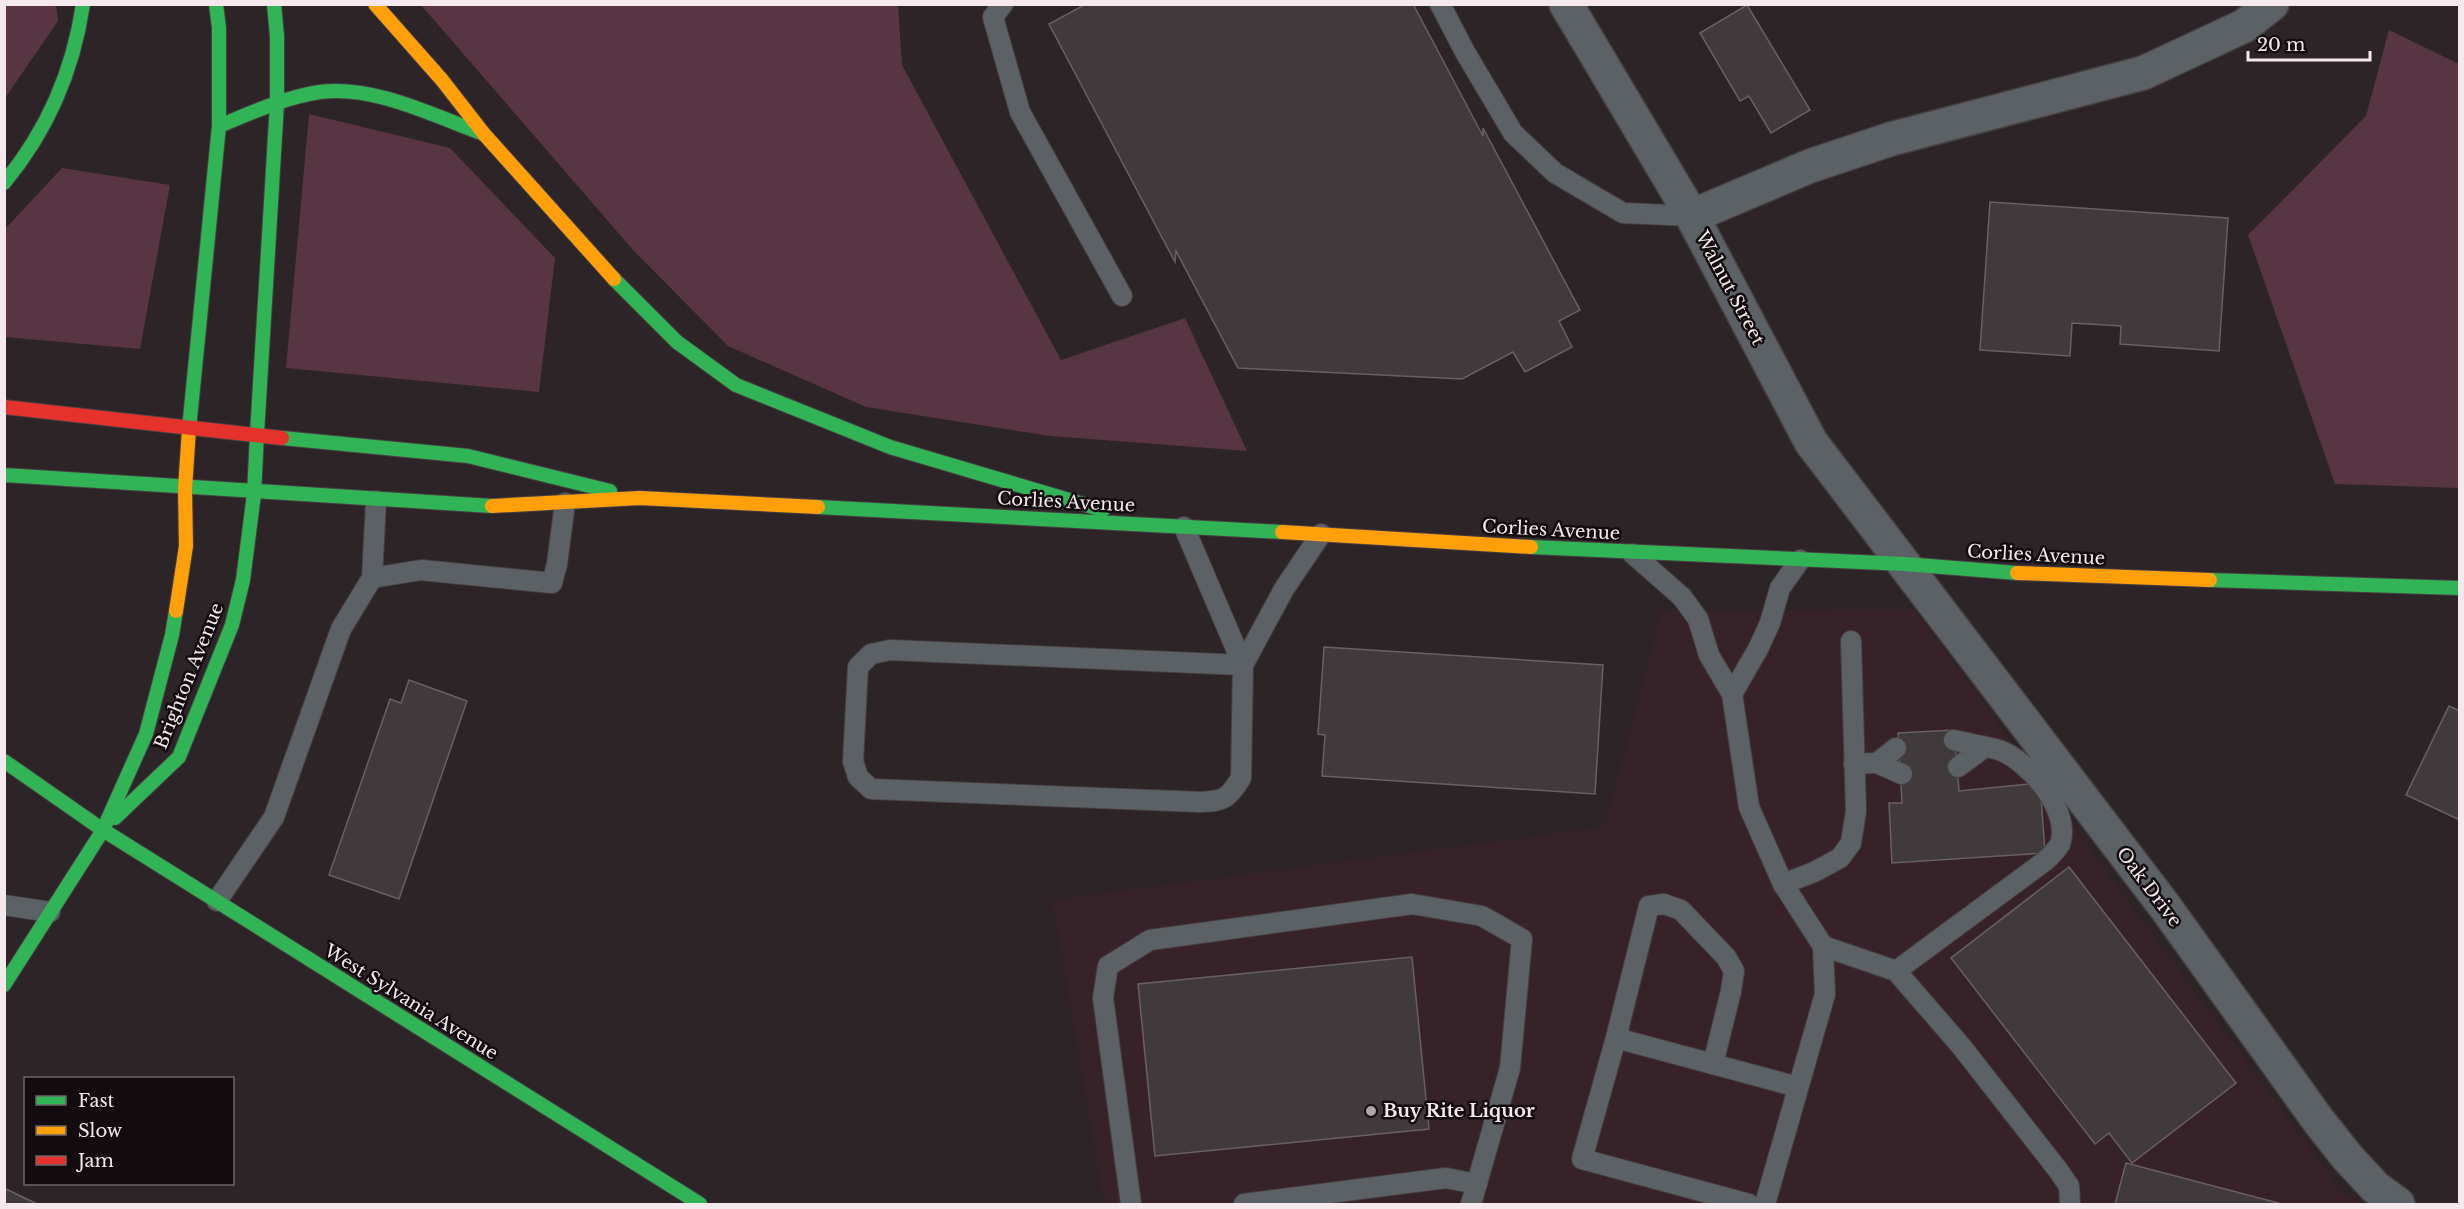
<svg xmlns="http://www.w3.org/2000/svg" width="2464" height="1209" viewBox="0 0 2464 1209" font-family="'Libre Baskerville',serif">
	<rect width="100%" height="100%" fill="#2c2426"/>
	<!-- built -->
	<polygon fill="#372229" points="1914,609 2342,1192 2363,1204 1104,1204 1052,900 1605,827 1661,611"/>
	<!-- green -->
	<g fill="#583542">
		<polygon points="5,4 56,5 58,21 5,98"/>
		<polygon points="421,5 898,5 902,65 1061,360 1185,318 1247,451 1050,436 866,407 728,346 633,250"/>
		<polygon points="2389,30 2459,64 2459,488 2335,484 2248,235 2366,116"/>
		<polygon points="309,114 450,148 555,258 539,392 286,368"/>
		<polygon points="62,168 170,185 140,349 5,337 5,229"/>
	</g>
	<!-- building -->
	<g fill="#413a3c" stroke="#686062" stroke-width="1.5">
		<polygon points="1086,4 1413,4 1483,136 1483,128 1580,310 1559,321 1572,347 1525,372 1513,352 1462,379 1238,368 1176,251 1175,262 1049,24"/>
		<polygon points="1747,5 1810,110 1771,133 1749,96 1740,101 1700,33"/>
		<polygon points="1990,202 2228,218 2219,351 2120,344 2121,326 2072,323 2070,356 1980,350"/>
		<polygon points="1324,647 1603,665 1595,794 1322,776 1325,735 1318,734"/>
		<polygon points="409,680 467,701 399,899 329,875 390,699 401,703"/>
		<polygon points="2449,706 2460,711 2460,820 2406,795"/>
		<polygon points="1954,730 1959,791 2040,783 2045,853 1892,863 1889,803 1902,803 1898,733"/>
		<polygon points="2069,867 2236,1083 2132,1163 2109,1133 2095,1144 1951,958"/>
		<polygon points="1412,957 1429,1129 1155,1156 1138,984"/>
		<polygon points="2126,1163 2282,1204 2115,1204"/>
		<polygon points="4,1188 37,1204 4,1204"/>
	</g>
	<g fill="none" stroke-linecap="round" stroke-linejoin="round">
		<defs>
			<g id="lane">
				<polyline points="1003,4 993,17 1020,112 1122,296"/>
				<polyline points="1440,4 1465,52 1513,133 1555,173 1623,213 1692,216"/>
				<path d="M1184,527L1243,665L1241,778C1228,799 1224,801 1200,802L871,789L858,777L853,761L858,667L871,654L890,650L1243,665"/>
				<polyline points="1633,554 1682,597 1698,619 1709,655 1732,694 1749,807 1783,884 1823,946 1825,994 1765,1204"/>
				<polyline points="372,578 421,570 552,583 557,564 565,503"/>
				<polyline points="1243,665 1284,589 1321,534"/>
				<polyline points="1732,694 1758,649 1770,623 1780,588 1800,560"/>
				<polyline points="1877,763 1902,774"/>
				<polyline points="1854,764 1877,763 1896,748"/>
				<polyline points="1958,767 1985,747"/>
				<polyline points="1783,884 1814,872 1840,858 1851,843 1856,811 1851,641"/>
				<polyline points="217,901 274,817 341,629 372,578 376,501"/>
				<polyline points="4,905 50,912"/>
				<polyline points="1823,946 1896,971 1961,1046 2058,1170 2069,1186 2070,1204"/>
				<path d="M1896,971L2045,861C2050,856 2057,850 2060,844C2072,811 2028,760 1999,750C1985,746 1969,744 1954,740"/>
				<polyline points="1616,1038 1649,906 1664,904 1681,910 1726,957 1734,971 1731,991 1713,1064"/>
				<polyline points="1131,1204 1103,998 1108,966 1150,940 1412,904 1482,916 1522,939 1510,1068 1471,1204"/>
				<polyline points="1244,1204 1446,1178 1477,1184"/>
				<polyline points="1749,1204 1582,1159 1616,1038 1798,1087"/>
			</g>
			<g id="street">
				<polyline points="1566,4 1692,216 1811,442 2166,908 2318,1120 2348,1158 2375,1187 2398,1204"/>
				<polyline points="1692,216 1810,166 1891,139 2143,73 2244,26 2272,4"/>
			</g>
			<g id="fast">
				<path d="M219,126C251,113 285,97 320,92C375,85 434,116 484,134"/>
				<path d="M4,183C48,130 73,72 83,4"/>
				<polyline points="614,279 677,342 736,385 890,447 1103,510"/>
				<polyline points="189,429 219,126 219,28 216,4"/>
				<polyline points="257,434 277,103 277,36 274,4"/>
				<polyline points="282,438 468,456 610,491"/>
				<polyline points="4,475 492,506"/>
				<polyline points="818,507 1282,532"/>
				<polyline points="1531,547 1905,564 2017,573"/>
				<polyline points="2210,580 2460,588"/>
				<polyline points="4,761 103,830"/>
				<polyline points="115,818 179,757 232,625 243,580 254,494 257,434"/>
				<polyline points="103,830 700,1204"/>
				<polyline points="4,985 103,830 146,734 172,635 176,611"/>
			</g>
			<g id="slow">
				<polyline points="375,4 442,80 484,134 614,279"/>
				<polyline points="492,506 640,498 818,507"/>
				<polyline points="1282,532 1531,547"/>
				<polyline points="2017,573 2210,580"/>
				<polyline points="176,611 186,546 185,489 189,429"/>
			</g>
			<polyline id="jam" points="4,407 282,438"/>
		</defs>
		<!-- lane casing -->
		<use href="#lane" stroke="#474043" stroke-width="22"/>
		<!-- street casing -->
		<use href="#street" stroke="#474043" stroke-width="36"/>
		<!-- fast casing -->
		<use href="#fast" stroke="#474043" stroke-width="16"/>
		<!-- slow casing -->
		<use href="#slow" stroke="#474043" stroke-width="16"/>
		<!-- jam casing -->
		<use href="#jam" stroke="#474043" stroke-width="16"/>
		<!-- lane -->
		<use href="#lane" stroke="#5c6165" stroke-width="20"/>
		<!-- street -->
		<use href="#street" stroke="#5c6165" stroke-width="33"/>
		<!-- fast -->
		<use href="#fast" stroke="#30b455" stroke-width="14"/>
		<!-- slow -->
		<use href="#slow" stroke="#ff9f0a" stroke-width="14"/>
		<!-- jam -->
		<use href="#jam" stroke="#e5322d" stroke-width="14"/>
	</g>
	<!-- markers -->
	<circle fill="#afa4a7" stroke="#130c0e" stroke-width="2" cx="1371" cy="1111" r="6"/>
	<g text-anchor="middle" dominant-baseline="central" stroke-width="5" stroke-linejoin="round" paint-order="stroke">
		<!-- street labels -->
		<g font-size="18" fill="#f5e9ed" stroke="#130c0e">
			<text transform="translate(1730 288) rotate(62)">Walnut Street</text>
			<text transform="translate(1066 502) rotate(3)">Corlies Avenue</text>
			<text transform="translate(1551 530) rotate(3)">Corlies Avenue</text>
			<text transform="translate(2036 555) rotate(3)">Corlies Avenue</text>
			<text transform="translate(189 676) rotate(-68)">Brighton Avenue</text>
			<text transform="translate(2149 887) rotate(53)">Oak Drive</text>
			<text transform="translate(411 1002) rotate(32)">West Sylvania Avenue</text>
		</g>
		<!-- poi labels -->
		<g font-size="18" font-weight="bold" fill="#f5e9ed" stroke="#130c0e" text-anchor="start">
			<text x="1383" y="1111">Buy Rite Liquor</text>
		</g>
	</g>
	<!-- border -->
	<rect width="2464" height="1209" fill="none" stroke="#f5e9ed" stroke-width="12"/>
	<!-- legend -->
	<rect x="24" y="1077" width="210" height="108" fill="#130c0e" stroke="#6d6467" stroke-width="1.5"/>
	<rect x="36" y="1096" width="30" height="9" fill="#30b455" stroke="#6d6467" stroke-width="1.5"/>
	<text x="78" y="1107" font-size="18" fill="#f5e9ed">Fast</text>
	<rect x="36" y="1126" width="30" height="9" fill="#ff9f0a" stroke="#6d6467" stroke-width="1.5"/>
	<text x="78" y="1137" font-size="18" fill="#f5e9ed">Slow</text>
	<rect x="36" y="1156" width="30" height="9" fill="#e5322d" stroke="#6d6467" stroke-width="1.5"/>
	<text x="78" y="1167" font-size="18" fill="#f5e9ed">Jam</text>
	<!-- scale -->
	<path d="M2248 51v9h122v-9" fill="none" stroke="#f5e9ed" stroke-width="3"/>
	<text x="2257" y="51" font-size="18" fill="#f5e9ed" stroke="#130c0e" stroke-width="4.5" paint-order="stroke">20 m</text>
</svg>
